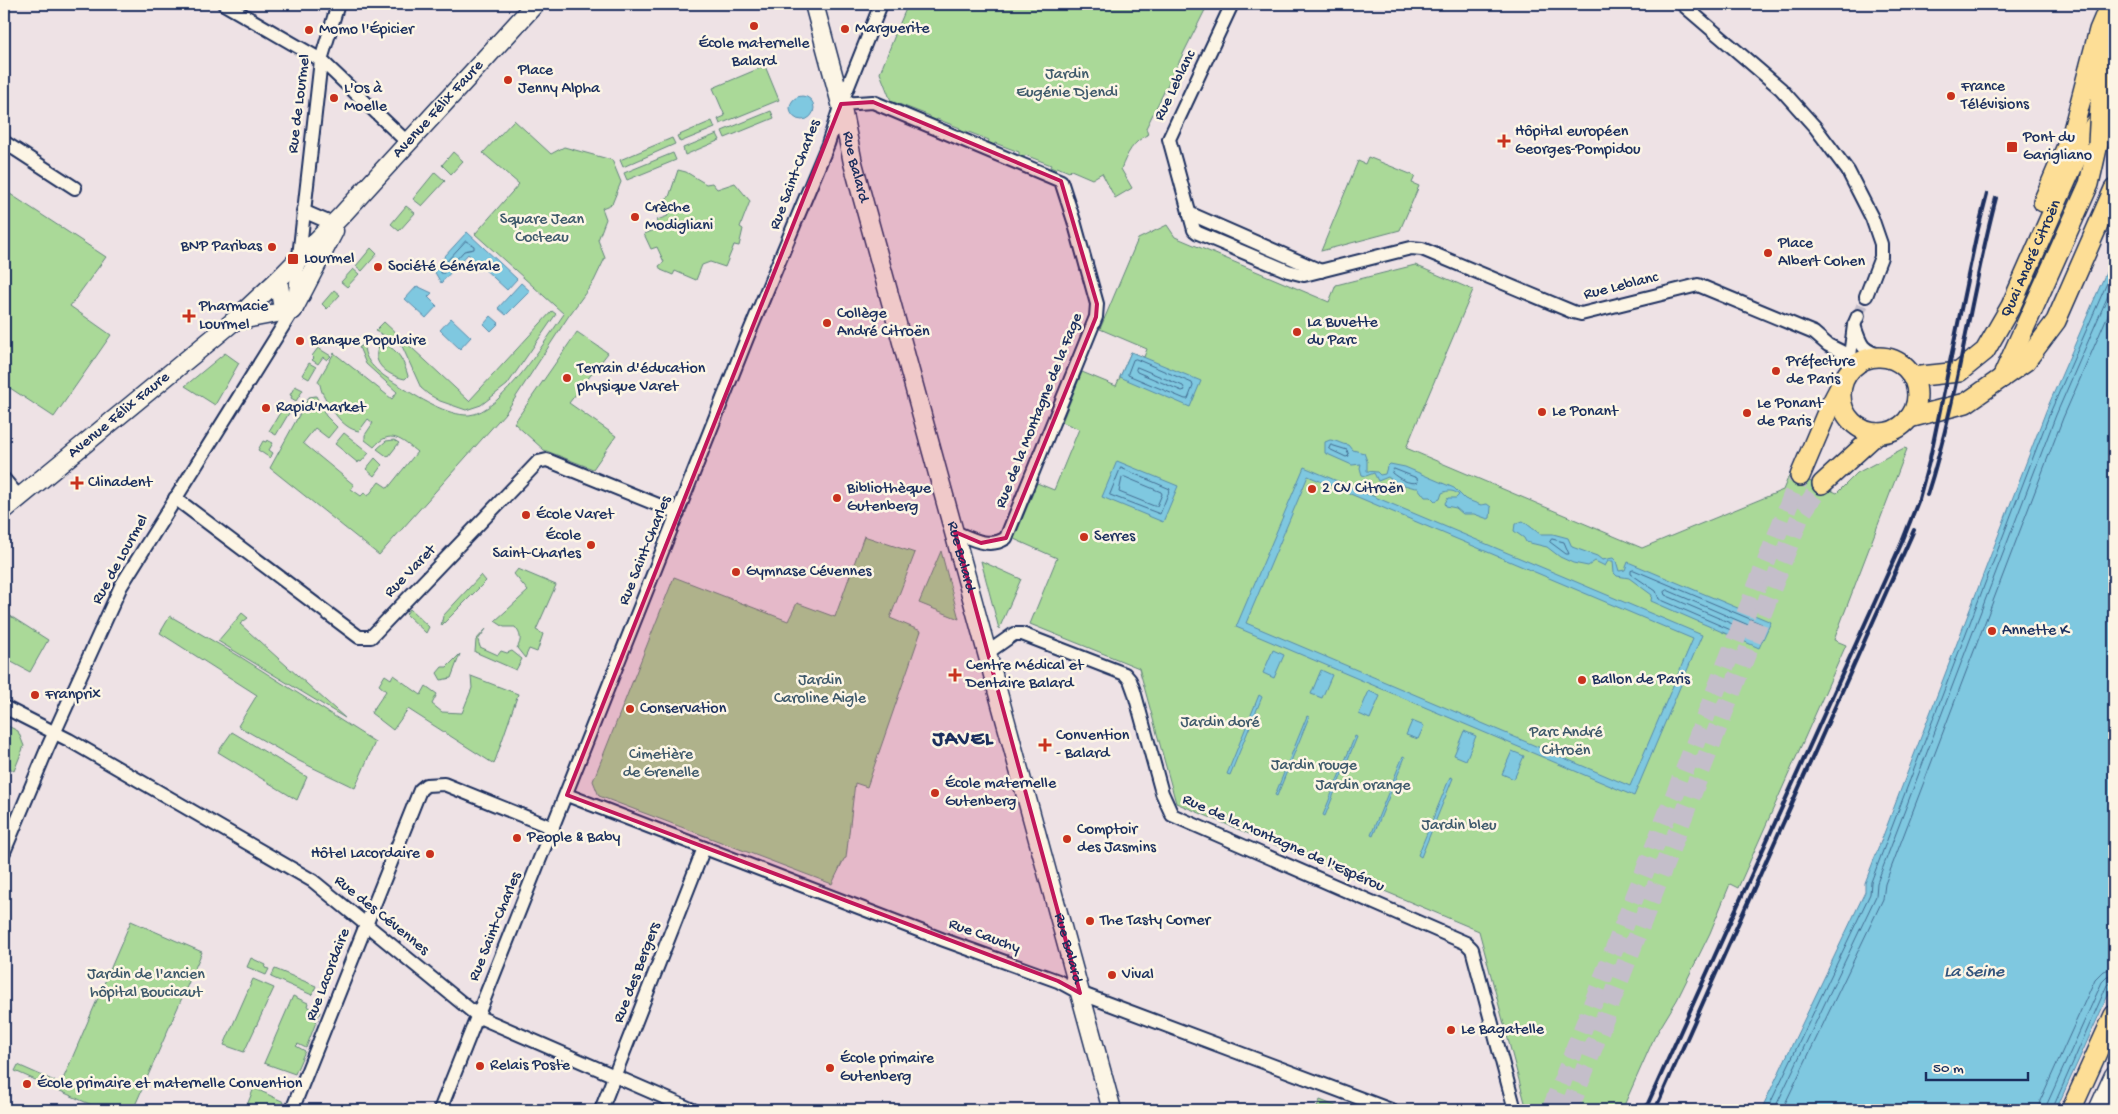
<svg xmlns="http://www.w3.org/2000/svg" width="2118" height="1114" viewBox="0 0 2118 1114" font-family="'Gochi Hand',sans-serif">
	<rect width="100%" height="100%" fill="#eee2e5"/>
	<filter id="ink" filterUnits="userSpaceOnUse"><feTurbulence type="fractalNoise" baseFrequency=".02" numOctaves="2"/><feDisplacementMap in="SourceGraphic" scale="10" xChannelSelector="R" yChannelSelector="G"/><feConvolveMatrix kernelMatrix="1 2 1 2 8 2 1 2 1" color-interpolation-filters="sRGB"/></filter>
	<g filter="url(#ink)">
		<!-- green -->
		<g fill="#aad998" stroke="#62847b">
			<path d="M908,4H1208L1146,128L1148,135C1133,141 1127,154 1121,169L1132,188L1115,198L1102,173L1092,179L1071,170L1069,172L1057,167L1055,169L1050,167L1051,165L1025,155L1024,157L1019,155V152L995,143L994,145L988,143L989,140L966,131L965,133L959,130L960,128L937,119L935,121L930,119V116L891,101L880,73L895,35L893,34L895,30H897Z"/>
			<polygon points="765,66 779,100 720,124 718,119 725,116 713,88"/>
			<polygon points="771,111 774,118 725,138 722,131"/>
			<path d="M514,120L551,154L564,147L612,160L621,182L612,204L602,208L606,219L598,240L605,258L594,281L568,317L506,412L379,555L270,468L309,397L316,396L326,416L337,427L328,438L315,428L303,443L354,485L351,489L361,496L364,493L368,496L379,482L388,488L417,452C402,440 390,428 374,447L365,440V435L373,423L368,419L359,431C342,429 329,406 322,392C320,387 321,385 318,381L334,353L392,399L397,392L366,364L359,347L364,345C364,365 385,377 400,386C417,397 448,416 469,415C501,413 547,338 564,314L475,234L519,184L483,153Z"/>
			<polygon points="712,121 715,128 680,142 677,136"/>
			<polygon points="717,134 720,140 685,155 683,148"/>
			<polygon points="672,138 675,144 623,167 620,160"/>
			<polygon points="453,152 463,161 451,174 442,165"/>
			<polygon points="673,153 676,160 627,180 624,173"/>
			<polygon points="1368,157 1415,176 1412,183 1419,186 1400,230 1321,251 1358,161 1365,164"/>
			<polygon points="678,170 686,172 706,184 712,183 717,189 735,183 750,201 740,227 743,229 739,246 734,245 725,267 710,262 702,265 696,280 675,271 673,275 661,270 659,266 664,262 657,247 651,249 644,234 660,228 657,220 668,216 662,200 669,197"/>
			<polygon points="435,172 445,181 422,206 413,199"/>
			<polygon points="4,190 106,257 70,306 111,335 54,417 4,384"/>
			<polygon points="406,206 415,213 399,231 391,224"/>
			<polygon points="1167,225 1175,237 1329,302 1336,285 1415,265 1473,290 1406,448 1642,548 1783,490 1790,473 1837,493 1857,473 1904,448 1907,449 1834,640 1846,645 1738,888 1730,884 1710,933 1677,1000 1654,1038 1622,1110 1527,1110 1479,931 1176,803 1139,668 1030,624 1057,558 1014,539 1037,483 1054,490 1079,429 1062,422 1082,372 1116,386 1131,352 1144,357 1147,349 1100,329 1138,239"/>
			<polygon points="371,248 377,254 362,271 356,266"/>
			<polygon points="353,269 359,274 347,287 341,282"/>
			<polygon points="334,290 340,295 327,309 322,304"/>
			<polygon points="552,311 556,314 507,385 481,405 466,410 440,401 428,394 421,388 402,346 392,339 375,331 384,322 469,401"/>
			<polygon points="577,332 608,353 569,403 616,436 593,469 544,450 514,423"/>
			<path d="M384,344C399,350 404,362 408,376L405,379C389,376 370,364 379,346Z"/>
			<polygon points="318,348 331,356 327,360 323,357 318,364 312,360 314,358 312,356"/>
			<polygon points="225,353 239,363 215,405 185,386"/>
			<polygon points="309,363 316,367 309,379 302,375"/>
			<polygon points="295,386 303,390 296,401 291,398 292,396 290,395"/>
			<polygon points="286,405 292,408 276,435 269,431 284,406"/>
			<polygon points="344,433 369,453 361,462 359,461 358,463 335,444"/>
			<polygon points="267,440 273,443 269,450 273,453 270,458 258,450 263,441 266,442"/>
			<polygon points="394,440 399,443 388,457 377,449 386,441"/>
			<polygon points="375,458 382,465 374,476 366,469"/>
			<polygon points="864,536 915,553 890,618 921,631 867,787 855,783 846,858 844,859 832,884 599,796 593,781 674,577 788,621 797,603 835,617"/>
			<polygon points="941,551 959,619 919,603"/>
			<polygon points="981,561 1021,579 999,629"/>
			<path d="M518,569L556,585L536,630L543,634L537,652L529,649L525,658L517,648C522,640 521,634 515,627H504L495,621L528,591L514,574Z"/>
			<polygon points="481,575 486,581 441,626 443,616"/>
			<polygon points="410,609 429,627 426,633 406,614"/>
			<polygon points="4,612 48,640 30,672 4,658"/>
			<polygon points="242,613 248,618 240,624 345,718 218,641"/>
			<polygon points="170,616 239,656 375,742 355,788 299,761 238,726 257,695 160,633"/>
			<polygon points="486,629 478,640 480,647 498,655 501,651 507,653 512,651 522,659 516,670 475,652 476,640"/>
			<polygon points="460,654 451,678 441,680 437,673 442,667 447,667"/>
			<polygon points="385,675 391,679 393,675 421,695 426,686 437,694 432,704 442,712 462,713 472,688 471,676 518,694 494,764 408,709 393,730 371,713 386,691 379,685"/>
			<polygon points="4,724 18,731 24,746 14,771 4,764"/>
			<polygon points="232,732 307,777 297,800 218,752"/>
			<polygon points="131,921 202,952 133,1110 103,1110 15,1071 18,1065 61,1084"/>
			<polygon points="251,958 266,965 265,968 269,969 266,975 247,967"/>
			<polygon points="275,969 316,986 312,995 271,977"/>
			<polygon points="253,979 274,988 244,1052 224,1045"/>
			<polygon points="293,996 308,1003 307,1006 320,1012 306,1048 298,1044 296,1046 305,1051 295,1074 264,1063"/>
			<polygon points="254,1088 284,1102 281,1110 245,1110"/>
			<polygon points="1320,1100 1346,1110 1316,1110"/>
		</g>
		<!-- water -->
		<g fill="#7fc8e0" stroke="#578bac" fill-rule="evenodd">
			<circle cx="802" cy="108" r="12"/>
			<polygon points="467,232 517,279 507,290 468,254 441,283 433,269"/>
			<polygon points="2114,254 2114,982 2056,1110 1761,1110 1865,892 1865,883 2046,411"/>
			<polygon points="521,283 530,291 506,315 498,308"/>
			<polygon points="417,286 432,293 428,297 437,306 426,318 405,299"/>
			<polygon points="491,316 499,323 491,331 484,324"/>
			<polygon points="451,318 471,337 460,349 440,330"/>
			<polygon points="1131,352 1201,381 1190,407 1120,377"/>
			<path d="M1330,440C1337,440 1341,445 1349,445L1353,450L1364,453L1367,461V471L1377,472L1380,475L1385,474L1387,467L1390,464L1405,467L1454,488L1465,499L1481,505L1487,504L1491,507L1490,518L1488,519L1474,514H1463L1456,508L1446,506L1445,503L1448,498H1456L1459,495C1454,490 1448,490 1442,493L1440,499L1435,501L1431,497H1425L1418,488C1411,488 1406,484 1399,485L1388,477L1378,481L1374,473L1366,476L1362,475L1360,468L1361,464L1352,465L1325,453V442Z"/>
			<polygon points="1117,461 1178,486 1163,522 1102,497"/>
			<path d="M1304,467L1702,635L1634,796L1236,627ZM1308,476L1693,639L1630,786L1246,623Z"/>
			<polygon points="1523,521 1540,534 1553,534 1568,538 1572,547 1597,556 1602,560 1613,558 1616,561 1619,571 1625,570 1628,562 1771,622 1759,648 1651,601 1652,595 1629,578 1617,576 1614,573 1613,561 1608,561 1605,566 1595,561 1588,566 1573,563 1560,557 1547,547 1526,542 1524,538 1514,531 1515,524"/>
			<polygon points="1273,650 1284,655 1274,678 1263,673"/>
			<polygon points="1321,670 1332,675 1322,698 1311,694"/>
			<polygon points="1369,691 1380,696 1370,719 1359,714"/>
			<polygon points="1259,695 1262,697 1230,775 1227,774"/>
			<polygon points="1307,716 1309,717 1277,796 1275,795"/>
			<polygon points="1412,721 1424,726 1418,739 1406,735"/>
			<polygon points="1464,731 1476,736 1466,760 1454,755"/>
			<polygon points="1355,736 1357,737 1325,816 1323,815"/>
			<polygon points="1512,751 1524,756 1514,779 1502,774"/>
			<polygon points="1403,756 1405,757 1373,836 1371,835"/>
			<polygon points="1450,777 1453,778 1421,857 1418,855"/>
		</g>
		<g fill="none" stroke-linecap="round" stroke-linejoin="round">
			<!-- shore -->
			<g stroke="#436c92" stroke-width="1">
				<polygon points="466,241 474,246 474,249 464,251 444,273 441,273 440,269"/>
				<polygon points="1136,359 1192,383 1193,386 1188,399 1185,399 1128,375 1128,373 1133,360"/>
				<polygon points="1137,367 1183,386 1185,390 1182,391 1137,372 1136,370"/>
				<polygon points="1331,445 1347,450 1349,456 1346,457 1329,449"/>
				<polygon points="1121,468 1170,489 1160,514 1110,495"/>
				<path d="M1394,469L1417,478L1418,482C1409,485 1398,478 1392,473Z"/>
				<polygon points="1125,477 1161,492 1162,494 1157,506 1154,506 1119,492 1122,478"/>
				<polygon points="1552,539 1564,542 1569,554 1566,554 1550,542"/>
				<polygon points="1634,570 1762,624 1763,627 1758,639 1754,640 1659,599 1656,591 1631,574 1631,571"/>
				<polygon points="1667,590 1753,627 1754,631 1751,632 1665,595 1664,592"/>
				<polyline points="1767,1110 1870,894 1871,882 2050,413 2114,267"/>
				<polyline points="1774,1110 1876,896 1877,883 2056,415 2114,282"/>
				<polyline points="1782,1110 1883,899 1885,884 2063,418 2114,301"/>
				<polyline points="2038,1110 2040,1101 2095,979 2103,971 2114,968"/>
				<polyline points="2046,1110 2047,1104 2102,982 2107,977 2114,976"/>
				<polyline points="2052,1110 2107,985 2114,982"/>
			</g>
			<!-- street-tunnel -->
			<polyline stroke="#c4beca" stroke-width="12" stroke-dasharray="12 6" stroke-linecap="butt" points="1858,316 1866,296"/>
			<!-- primary-tunnel -->
			<g stroke="#c4beca" stroke-width="19" stroke-dasharray="19 9" stroke-linecap="butt">
				<polyline points="1551,1110 1800,476"/>
				<polyline points="1569,1110 1801,514 1822,484"/>
			</g>
			<defs>
				<g id="street">
					<polyline points="224,4 321,60 408,143"/>
					<polyline points="1232,4 1169,139 1194,230 1198,233 1288,271 1304,275 1411,248 1422,249 1573,312 1581,314 1698,285 1814,333 1828,345 1850,356 1848,372"/>
					<polyline points="1682,4 1781,89 1815,127 1848,171 1872,218 1881,244 1881,257 1866,296"/>
					<path d="M841,104L873,102L1061,181L1074,221L1097,304L1096,317L1006,538C989,549 972,539 955,532"/>
					<polyline points="4,142 75,188"/>
					<polyline points="303,211 333,224"/>
					<polyline points="1189,213 1321,271"/>
					<path d="M1854,325C1861,347 1862,350 1884,357"/>
					<polyline points="1850,356 1854,325 1858,316"/>
					<polyline points="4,479 19,497"/>
					<polyline points="175,498 359,637 371,637 538,462 547,460 678,513"/>
					<polyline points="987,653 1014,634 1022,634 1125,674 1130,680 1134,691 1162,793 1172,815 1466,943 1472,949 1515,1110"/>
					<polyline points="4,707 69,740 313,881 479,1017 693,1110"/>
					<polyline points="567,795 944,940 1058,981 1080,993 1391,1110"/>
					<polyline points="4,852 47,749 121,586 293,310 321,60 338,4"/>
					<polyline points="292,1110 420,790 426,785 444,784 553,828"/>
					<polyline points="440,1110 747,338 828,144 841,104 881,4"/>
					<polyline points="601,1110 704,848"/>
				</g>
				<g id="secondary">
					<path id="s1" d="M814,4L841,104L853,163L1112,1110"/>
					<polyline points="278,280 282,303 293,310"/>
					<polyline points="293,310 334,231"/>
					<polyline points="234,321 293,310"/>
					<path id="s2" d="M4,510L234,321L278,280L342,215L535,4"/>
					<polyline points="2098,1110 2114,1075"/>
				</g>
				<g id="primary">
					<path d="M2100,106C2101,83 2103,57 2114,36"/>
					<polyline points="2043,202 2072,134 2099,30 2110,4"/>
					<circle cx="1879" cy="395" r="38"/>
					<path id="s3" d="M1912,377L1959,372L1985,351L2011,306L2083,143L2114,95"/>
					<polyline points="2002,378 2089,184 2098,144"/>
					<polyline points="1909,418 1966,403 2026,361 2056,321 2114,189"/>
					<polyline points="1800,476 1828,410 1840,387"/>
					<polyline points="1822,484 1878,433"/>
					<polyline points="2071,1110 2114,1015"/>
				</g>
			</defs>
			<!-- street casing -->
			<use href="#street" stroke="#1b2f5e" stroke-width="16"/>
			<!-- secondary casing -->
			<use href="#secondary" stroke="#1b2f5e" stroke-width="21"/>
			<!-- primary casing -->
			<use href="#primary" stroke="#1b2f5e" stroke-width="22"/>
			<!-- street -->
			<use href="#street" stroke="#fcf5e5" stroke-width="12"/>
			<!-- secondary -->
			<use href="#secondary" stroke="#fcf5e5" stroke-width="18"/>
			<!-- primary -->
			<use href="#primary" stroke="#fdde96" stroke-width="19"/>
			<!-- rail -->
			<g stroke="#1b2f5e" stroke-width="4">
				<path d="M1927,495C1958,398 1970,296 1996,198"/>
				<polyline points="1645,1110 1902,542 1919,499 1930,458 1976,237 1987,194"/>
				<polyline points="1655,1110 1914,530"/>
			</g>
			<defs>
				<polyline id="primary-bridge" points="2098,144 2100,106"/>
			</defs>
			<!-- primary-bridge casing -->
			<use href="#primary-bridge" stroke="#1b2f5e" stroke-width="22" stroke-linecap="butt"/>
			<!-- primary-bridge -->
			<use href="#primary-bridge" stroke="#fdde96" stroke-width="19"/>
		</g>
	</g>
	<!-- marked area -->
	<path fill="#c2185b" fill-opacity="0.2" stroke="#c2185b" stroke-width="4" stroke-linejoin="round" d="M873,102L1061,181L1097,304L1096,317L1006,538L981,543L955,532L1080,993L1058,981L567,795L841,104Z"/>
	<!-- markers -->
	<g fill="#c8321e" stroke="#fcf5e5" stroke-width="2">
		<circle cx="754" cy="26" r="5"/>
		<circle cx="845" cy="29" r="5"/>
		<circle cx="309" cy="30" r="5"/>
		<circle cx="508" cy="80" r="5"/>
		<circle cx="1951" cy="96" r="5"/>
		<circle cx="334" cy="98" r="5"/>
		<path d="M1501.5 133.5h5v5h5v5h-5v5h-5v-5h-5v-5h5z"/>
		<rect x="2006" y="141" width="12" height="12" rx="2.5"/>
		<circle cx="635" cy="217" r="5"/>
		<circle cx="272" cy="247" r="5"/>
		<circle cx="1768" cy="253" r="5"/>
		<rect x="287" y="253" width="12" height="12" rx="2.5"/>
		<circle cx="378" cy="267" r="5"/>
		<path d="M186.5 308.5h5v5h5v5h-5v5h-5v-5h-5v-5h5z"/>
		<circle cx="827" cy="323" r="5"/>
		<circle cx="1297" cy="332" r="5"/>
		<circle cx="300" cy="341" r="5"/>
		<circle cx="1776" cy="371" r="5"/>
		<circle cx="567" cy="378" r="5"/>
		<circle cx="266" cy="408" r="5"/>
		<circle cx="1542" cy="412" r="5"/>
		<circle cx="1747" cy="413" r="5"/>
		<path d="M74.5 475.5h5v5h5v5h-5v5h-5v-5h-5v-5h5z"/>
		<circle cx="1312" cy="489" r="5"/>
		<circle cx="837" cy="498" r="5"/>
		<circle cx="526" cy="515" r="5"/>
		<circle cx="1084" cy="537" r="5"/>
		<circle cx="591" cy="545" r="5"/>
		<circle cx="736" cy="572" r="5"/>
		<circle cx="1992" cy="631" r="5"/>
		<path d="M952.5 667.5h5v5h5v5h-5v5h-5v-5h-5v-5h5z"/>
		<circle cx="1582" cy="680" r="5"/>
		<circle cx="35" cy="695" r="5"/>
		<circle cx="630" cy="709" r="5"/>
		<path d="M1042.5 737.5h5v5h5v5h-5v5h-5v-5h-5v-5h5z"/>
		<circle cx="935" cy="793" r="5"/>
		<circle cx="517" cy="838" r="5"/>
		<circle cx="1067" cy="839" r="5"/>
		<circle cx="430" cy="854" r="5"/>
		<circle cx="1090" cy="921" r="5"/>
		<circle cx="1112" cy="975" r="5"/>
		<circle cx="1451" cy="1030" r="5"/>
		<circle cx="480" cy="1066" r="5"/>
		<circle cx="830" cy="1068" r="5"/>
		<circle cx="27" cy="1084" r="5"/>
	</g>
	<g text-anchor="middle" dominant-baseline="central" stroke-width="5" stroke-linejoin="round" paint-order="stroke">
		<!-- poi labels -->
		<g font-size="16" fill="#1b2f5e" stroke="#fcf5e5" text-anchor="start">
			<text x="855" y="29">Marguerite</text>
			<text x="319" y="30">Momo l'Épicier</text>
			<text x="754" y="44" text-anchor="middle">École maternelle<tspan x="754" dy="18">Balard</tspan></text>
			<text x="518" y="71">Place<tspan x="518" dy="18">Jenny Alpha</tspan></text>
			<text x="1961" y="87">France<tspan x="1961" dy="18">Télévisions</tspan></text>
			<text x="344" y="89">L'Os à<tspan x="344" dy="18">Moelle</tspan></text>
			<text x="1515" y="132">Hôpital européen<tspan x="1515" dy="18">Georges-Pompidou</tspan></text>
			<text x="2023" y="138">Pont du<tspan x="2023" dy="18">Garigliano</tspan></text>
			<text x="645" y="208">Crèche<tspan x="645" dy="18">Modigliani</tspan></text>
			<text x="1778" y="244">Place<tspan x="1778" dy="18">Albert Cohen</tspan></text>
			<text x="262" y="247" text-anchor="end">BNP Paribas</text>
			<text x="304" y="259">Lourmel</text>
			<text x="388" y="267">Société Générale</text>
			<text x="199" y="307">Pharmacie<tspan x="199" dy="18">Lourmel</tspan></text>
			<text x="837" y="314">Collège<tspan x="837" dy="18">André Citroën</tspan></text>
			<text x="1307" y="323">La Buvette<tspan x="1307" dy="18">du Parc</tspan></text>
			<text x="310" y="341">Banque Populaire</text>
			<text x="1786" y="362">Préfecture<tspan x="1786" dy="18">de Paris</tspan></text>
			<text x="577" y="369">Terrain d'éducation<tspan x="577" dy="18">physique Varet</tspan></text>
			<text x="1757" y="404">Le Ponant<tspan x="1757" dy="18">de Paris</tspan></text>
			<text x="276" y="408">Rapid'Market</text>
			<text x="1552" y="412">Le Ponant</text>
			<text x="88" y="483">Clinadent</text>
			<text x="847" y="489">Bibliothèque<tspan x="847" dy="18">Gutenberg</tspan></text>
			<text x="1322" y="489">2 CV Citroën</text>
			<text x="536" y="515">École Varet</text>
			<text x="581" y="536" text-anchor="end">École<tspan x="581" dy="18">Saint-Charles</tspan></text>
			<text x="1094" y="537">Serres</text>
			<text x="746" y="572">Gymnase Cévennes</text>
			<text x="2002" y="631">Annette K</text>
			<text x="966" y="666">Centre Médical et<tspan x="966" dy="18">Dentaire Balard</tspan></text>
			<text x="1592" y="680">Ballon de Paris</text>
			<text x="45" y="695">Franprix</text>
			<text x="640" y="709">Conservation</text>
			<text x="1056" y="736">Convention<tspan x="1056" dy="18">- Balard</tspan></text>
			<text x="945" y="784">École maternelle<tspan x="945" dy="18">Gutenberg</tspan></text>
			<text x="1077" y="830">Comptoir<tspan x="1077" dy="18">des Jasmins</tspan></text>
			<text x="527" y="838">People &amp; Baby</text>
			<text x="420" y="854" text-anchor="end">Hôtel Lacordaire</text>
			<text x="1100" y="921">The Tasty Corner</text>
			<text x="1122" y="975">Vival</text>
			<text x="1461" y="1030">Le Bagatelle</text>
			<text x="840" y="1059">École primaire<tspan x="840" dy="18">Gutenberg</tspan></text>
			<text x="490" y="1066">Relais Poste</text>
			<text x="37" y="1084">École primaire et maternelle Convention</text>
		</g>
		<!-- park labels -->
		<g font-size="16" fill="#3f5a6c" stroke="#fcf5e5">
			<text x="1067" y="75">Jardin<tspan x="1067" dy="18">Eugénie Djendi</tspan></text>
			<text x="542" y="220">Square Jean<tspan x="542" dy="18">Cocteau</tspan></text>
			<text x="820" y="681">Jardin<tspan x="820" dy="18">Caroline Aigle</tspan></text>
			<text x="1220" y="723">Jardin doré</text>
			<text x="1566" y="733">Parc André<tspan x="1566" dy="18">Citroën</tspan></text>
			<text x="661" y="755">Cimetière<tspan x="661" dy="18">de Grenelle</tspan></text>
			<text x="1314" y="766">Jardin rouge</text>
			<text x="1363" y="786">Jardin orange</text>
			<text x="1459" y="826">Jardin bleu</text>
			<text x="146" y="975">Jardin de l'ancien<tspan x="146" dy="18">hôpital Boucicaut</tspan></text>
		</g>
		<!-- street labels -->
		<g font-size="16" fill="#1b2f5e" stroke="#fcf5e5">
			<text transform="translate(1176 86) rotate(-64)">Rue Leblanc</text>
			<text transform="translate(300 104) rotate(-83)">Rue de Lourmel</text>
			<text stroke="none"><textPath href="#s2" startOffset="592">Avenue Félix Faure</textPath></text>
			<text stroke="none"><textPath href="#s1" startOffset="168">Rue Balard</textPath></text>
			<text transform="translate(796 175) rotate(-69)">Rue Saint-Charles</text>
			<text stroke="none"><textPath href="#s3" startOffset="184">Quai André Citroën</textPath></text>
			<text transform="translate(1621 287) rotate(-14)">Rue Leblanc</text>
			<text transform="translate(1040 411) rotate(-68)">Rue de la Montagne de la Fage</text>
			<text stroke="none"><textPath href="#s2" startOffset="149">Avenue Félix Faure</textPath></text>
			<text transform="translate(646 551) rotate(-68)">Rue Saint-Charles</text>
			<text stroke="none"><textPath href="#s1" startOffset="572">Rue Balard</textPath></text>
			<text transform="translate(121 560) rotate(-61)">Rue de Lourmel</text>
			<text transform="translate(411 572) rotate(-46)">Rue Varet</text>
			<text transform="translate(1283 844) rotate(24)">Rue de la Montagne de l'Espérou</text>
			<text transform="translate(381 916) rotate(39)">Rue des Cévennes</text>
			<text transform="translate(496 927) rotate(-68)">Rue Saint-Charles</text>
			<text transform="translate(984 937) rotate(20)">Rue Cauchy</text>
			<text stroke="none"><textPath href="#s1" startOffset="978">Rue Balard</textPath></text>
			<text transform="translate(638 973) rotate(-69)">Rue des Bergers</text>
			<text transform="translate(329 975) rotate(-69)">Rue Lacordaire</text>
		</g>
		<!-- water labels -->
		<g font-size="18" font-style="italic" fill="#34557e" stroke="#fcf5e5">
			<text x="1974" y="972">La Seine</text>
		</g>
		<!-- district labels -->
		<g font-size="21" font-weight="bold" letter-spacing="1" fill="#1b2f5e" stroke="#fcf5e5">
			<text x="963" y="740">JAVEL</text>
		</g>
	</g>
	<!-- margin -->
	<rect width="2118" height="1114" fill="none" stroke="#fcf5e5" stroke-width="20"/>
	<rect x="10" y="10" width="2098" height="1094" fill="none" stroke="#1b2f5e" stroke-width="2" filter="url(#ink)"/>
	<!-- scale -->
	<path d="M1926 1072v8h102v-8" fill="none" stroke="#1b2f5e" stroke-width="2.5"/>
	<text x="1933" y="1072" font-size="15" fill="#1b2f5e" stroke="#fcf5e5" stroke-width="4" paint-order="stroke">50 m</text>
</svg>
